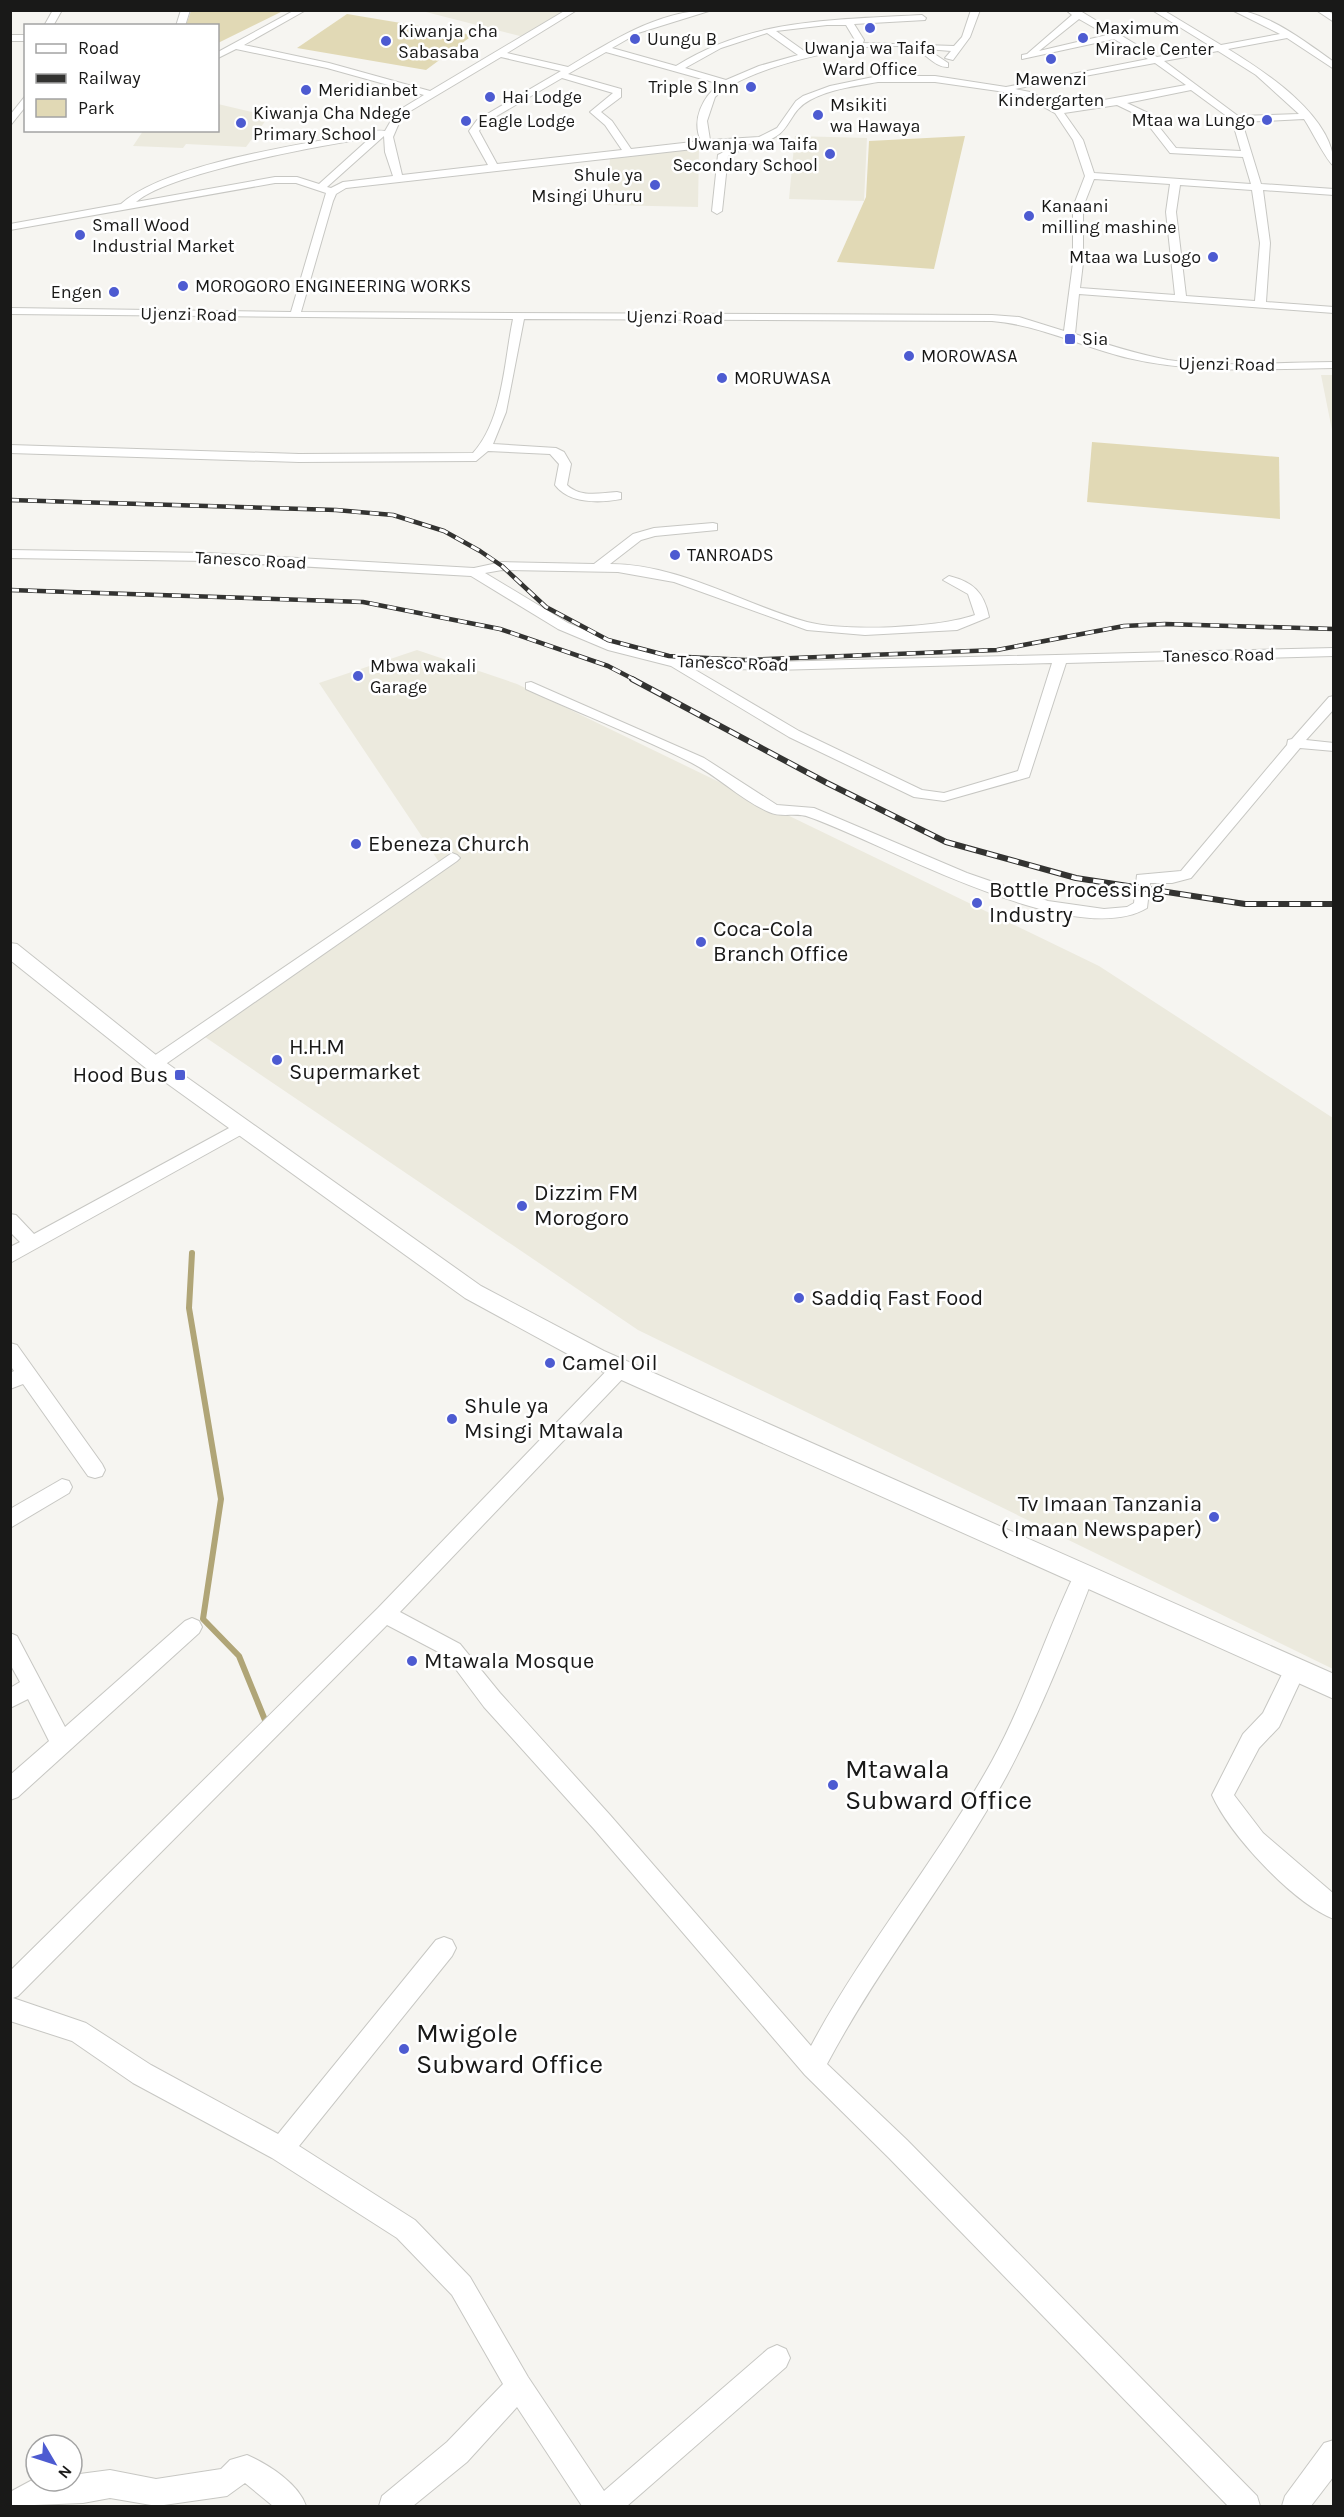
<svg xmlns="http://www.w3.org/2000/svg" width="1344" height="2517" viewBox="0 0 1344 2517" font-family="Karla,sans-serif">
	<rect width="100%" height="100%" fill="#f6f5f1"/>
	<!-- built -->
	<g fill="#eceade">
		<polygon points="422,11 569,11 524,37"/>
		<polygon points="218,104 269,116 246,147 186,144 183,148 133,146 143,131 218,130"/>
		<polygon points="795,136 867,138 864,201 789,199"/>
		<polygon points="699,148 698,207 606,205 610,159 671,149"/>
		<polygon points="1321,375 1333,375 1333,435"/>
		<polygon points="417,650 517,684 1099,966 1333,1118 1333,1669 638,1330 205,1037 443,868 319,683"/>
	</g>
	<!-- green -->
	<g fill="#e1d9b5">
		<polygon points="191,11 191,10 283,11 218,43 218,26 186,25"/>
		<polygon points="347,14 473,35 426,70 297,48"/>
		<polygon points="965,136 934,269 837,262 866,197 869,141"/>
		<polygon points="1092,442 1279,457 1280,519 1087,502"/>
	</g>
	<g fill="none" stroke-linecap="round" stroke-linejoin="round">
		<!-- stream -->
		<polyline stroke="#b0a577" stroke-width="6" points="192,1253 189,1308 221,1499 203,1619 239,1656 267,1725"/>
		<defs>
			<g id="minor">
				<polygon points="53,10 62,10 53,26 44,26"/>
				<polygon points="181,10 190,10 185,26 176,26"/>
				<path d="M295,10H306L244,45L329,63L430,91L566,10H577L507,53L568,67C612,41 659,10 712,10L638,33L612,48L676,66C752,18 835,20 922,15L926,18L925,20L854,24L864,40L863,43L954,46L962,37L971,10H980L970,37L953,60L945,58L951,51L927,49L948,63V67C935,68 925,52 913,48C871,37 745,67 715,97L707,121L710,140L759,137L777,128L796,101L803,96L830,86L878,76H935L1006,87L1148,59L1114,39L1022,59V55L1027,54L1072,15L1066,10L1082,12L1157,57L1212,47L1152,10H1163L1221,45L1280,34L1232,10C1265,10 1307,43 1334,62V69L1287,38L1228,49C1267,73 1334,117 1334,166C1327,162 1311,129 1304,119L1242,122L1261,184L1334,189V195L1263,190L1270,243L1266,302L1334,307V313L1079,294L1075,334C1105,344 1136,354 1168,360C1222,368 1279,362 1334,362V368C1264,369 1196,374 1128,358C1082,347 1040,325 992,321L524,319L506,412L493,444L556,448L564,452L571,464L567,485C580,498 600,493 617,492L621,493V499C600,503 569,504 555,485L559,464L550,454L488,451L476,461L299,462L10,453V445L299,454L473,453C503,420 504,362 513,319L10,314V308L291,312L326,193L296,183H275L10,230V224L121,204C162,167 279,148 335,138C350,135 370,129 385,131L396,112L424,95L327,68L236,49L218,58V52ZM1079,19L1107,35L1039,51ZM827,25H846L855,40L854,44L807,53L776,31ZM767,33L798,55L759,66L726,80L685,68L721,48ZM1218,51L1256,75L1299,114L1238,116L1164,61ZM606,52L720,84C703,96 691,120 701,141L631,149L612,121L601,112L621,97V89L568,74ZM501,57L561,71L477,120L469,131L488,165L402,175L393,137L402,116ZM1155,63L1186,85L1060,108L1030,92L1015,89ZM562,78L613,93L590,112L605,125L622,150L497,164L479,131L483,124ZM878,82H935L998,91L1024,96L1055,113L1073,140L1085,176L1073,207V263L1064,331L1019,317L992,315L301,312L333,201L336,194L346,188L738,144L718,155L712,211L717,214L722,211L728,156L747,147L748,144C795,141 783,114 810,100C831,89 855,86 878,82ZM1191,90L1232,120L1241,151L1176,148L1148,113L1127,103ZM1117,105L1142,117L1170,153L1243,157L1251,184L1094,173L1083,140L1064,113ZM384,136L385,152L393,176L343,182L331,188L327,187ZM370,138L319,184L297,177H275L136,202C168,173 323,145 370,138ZM1094,179L1170,184L1166,212L1175,295L1080,288L1083,263V207ZM1180,185L1252,190L1260,243L1255,301L1186,296L1176,212Z"/>
				<polygon points="1316,10 1327,10 1334,15 1334,22"/>
				<rect x="10" y="35" width="16" height="6"/>
				<polygon points="26,95 26,106 10,126 10,115"/>
				<path d="M713,523L717,524V530L655,536L641,540L610,564C679,564 742,604 807,622C846,632 938,628 975,615L968,594L943,580L949,576C973,582 984,592 989,617L957,630L865,635L807,630L674,582L618,572L502,570L485,573L568,623L618,644L675,659L772,662L1334,648V656L1066,663L1029,777L944,801L914,797L789,737L671,666L608,650L558,629L471,576L208,561L10,558V550L208,553L474,568L502,562L594,564L633,534L654,528ZM1052,663L1018,771L944,793L922,790L799,731L692,668L772,670Z"/>
				<path d="M531,682L704,758L777,805L814,808L967,873L1048,901L1104,909L1127,907L1134,903L1137,875L1181,871L1287,745L1288,740L1292,739L1329,697L1334,696V709L1306,740L1334,743V751L1300,748L1191,878L1172,883H1150L1147,908C1074,952 886,844 809,817C797,812 781,818 769,812C741,800 719,777 692,763C638,736 581,714 526,689V683Z"/>
				<polygon points="452,853 457,855 460,858 457,861 160,1068 148,1068 146,1064 148,1060"/>
				<polygon points="242,1121 248,1123 251,1127 248,1131 10,1263 10,1247 20,1242 10,1232 10,1214 16,1215 34,1234"/>
				<polygon points="10,1343 17,1345 102,1464 105,1470 102,1476 95,1478 88,1476 23,1384 10,1389 10,1373 14,1371 10,1365"/>
				<path d="M621,1361L628,1363L630,1368L628,1373L400,1612L460,1644L500,1693L610,1815L811,2046C864,1947 937,1860 992,1761C1026,1699 1046,1632 1077,1569L1084,1566L1091,1569L1094,1575C1068,1642 1041,1711 1007,1775C953,1875 880,1964 827,2064L907,2140L1257,2496L1260,2506H1228L889,2158L805,2075L594,1829L484,1707L446,1656L387,1625L18,1996L13,1998L86,2023L151,2065L278,2134L436,1940L444,1937L452,1940L456,1948L452,1956L299,2146L415,2220L470,2277L528,2377L604,2491L768,2349L777,2345L786,2349L790,2358L786,2367L627,2506H582L517,2407L467,2462L413,2506H379L382,2496L447,2442L503,2384L452,2295L397,2238L272,2158L133,2083L72,2041L10,2021V1971L378,1608L614,1363Z"/>
				<polygon points="62,1479 69,1481 72,1487 69,1493 10,1528 10,1509"/>
				<polygon points="192,1618 199,1621 202,1627 199,1633 18,1797 10,1800 10,1775 49,1741 28,1699 10,1708 10,1688 20,1682 10,1664 10,1633 17,1636 65,1727 185,1621"/>
				<path d="M1295,1660L1302,1662L1306,1669L1279,1727L1259,1748L1234,1795L1263,1833L1334,1894V1919C1293,1903 1230,1835 1212,1795L1243,1734L1263,1713L1288,1662Z"/>
				<polygon points="1334,2440 1334,2476 1311,2506 1282,2506 1285,2496 1324,2443"/>
				<path d="M247,2455C268,2464 299,2484 306,2506H273L245,2483L227,2496L157,2506L110,2498L83,2503L10,2506V2492L36,2478V2481H72V2475L110,2470L156,2479L221,2469L230,2460Z"/>
			</g>
			<polygon id="major" points="10,943 17,944 161,1059 481,1286 604,1351 1334,1674 1334,1699 588,1365 465,1298 147,1069 10,960"/>
		</defs>
		<!-- minor casing -->
		<use href="#minor" stroke="#c7c7c3" stroke-width="2"/>
		<!-- major casing -->
		<use href="#major" stroke="#c7c7c3" stroke-width="2"/>
		<!-- minor -->
		<use href="#minor" fill="#fff" fill-rule="evenodd"/>
		<!-- major -->
		<use href="#major" fill="#fff" fill-rule="evenodd"/>
		<defs>
			<g id="rail-far1">
				<polyline points="10,500 336,510 393,515 444,531 480,551 502,566 546,607 608,640 669,656 745,660 997,650 1124,626 1165,624 1334,629"/>
				<polyline points="10,590 363,602 500,629 608,666 635,680"/>
			</g>
			<polyline id="rail" points="632,679 827,783 946,842 1076,878 1245,904 1334,904"/>
		</defs>
		<!-- rail-far1 casing -->
		<use href="#rail-far1" stroke="#333331" stroke-width="4.5"/>
		<!-- rail casing -->
		<use href="#rail" stroke="#333331" stroke-width="6"/>
		<!-- rail-far1 -->
		<use href="#rail-far1" stroke="#fff" stroke-width="3" stroke-dasharray="9" stroke-linecap="butt"/>
		<!-- rail -->
		<use href="#rail" stroke="#fff" stroke-width="4" stroke-dasharray="11" stroke-linecap="butt"/>
	</g>
	<!-- markers -->
	<g fill="#4d5bd1" stroke="#fff" stroke-width="2">
		<circle cx="870" cy="28" r="6"/>
		<circle cx="1083" cy="38" r="6"/>
		<circle cx="635" cy="39" r="6"/>
		<circle cx="386" cy="41" r="6"/>
		<circle cx="1051" cy="59" r="6"/>
		<circle cx="751" cy="87" r="6"/>
		<circle cx="306" cy="90" r="6"/>
		<circle cx="490" cy="97" r="6"/>
		<circle cx="818" cy="115" r="6"/>
		<circle cx="1267" cy="120" r="6"/>
		<circle cx="466" cy="121" r="6"/>
		<circle cx="241" cy="123" r="6"/>
		<circle cx="830" cy="154" r="6"/>
		<circle cx="655" cy="185" r="6"/>
		<circle cx="1029" cy="216" r="6"/>
		<circle cx="80" cy="235" r="6"/>
		<circle cx="1213" cy="257" r="6"/>
		<circle cx="183" cy="286" r="6"/>
		<circle cx="114" cy="292" r="6"/>
		<rect x="1064" y="333" width="12" height="12" rx="3"/>
		<circle cx="909" cy="356" r="6"/>
		<circle cx="722" cy="378" r="6"/>
		<circle cx="675" cy="555" r="6"/>
		<circle cx="358" cy="676" r="6"/>
		<circle cx="356" cy="844" r="6"/>
		<circle cx="977" cy="903" r="6"/>
		<circle cx="701" cy="942" r="6"/>
		<circle cx="277" cy="1060" r="6"/>
		<rect x="174" y="1069" width="12" height="12" rx="3"/>
		<circle cx="522" cy="1206" r="6"/>
		<circle cx="799" cy="1298" r="6"/>
		<circle cx="550" cy="1363" r="6"/>
		<circle cx="452" cy="1419" r="6"/>
		<circle cx="1214" cy="1517" r="6"/>
		<circle cx="412" cy="1661" r="6"/>
		<circle cx="833" cy="1785" r="6"/>
		<circle cx="404" cy="2049" r="6"/>
	</g>
	<g text-anchor="middle" dominant-baseline="central" stroke-width="5" stroke-linejoin="round" paint-order="stroke">
		<!-- far-poi labels -->
		<g font-size="18" fill="#191918" stroke="#fff" text-anchor="start">
			<text x="1095" y="28">Maximum<tspan x="1095" dy="21">Miracle Center</tspan></text>
			<text x="398" y="31">Kiwanja cha<tspan x="398" dy="21">Sabasaba</tspan></text>
			<text x="647" y="39">Uungu B</text>
			<text x="870" y="48" text-anchor="middle">Uwanja wa Taifa<tspan x="870" dy="21">Ward Office</tspan></text>
			<text x="1051" y="79" text-anchor="middle">Mawenzi<tspan x="1051" dy="21">Kindergarten</tspan></text>
			<text x="739" y="87" text-anchor="end">Triple S Inn</text>
			<text x="318" y="90">Meridianbet</text>
			<text x="502" y="97">Hai Lodge</text>
			<text x="830" y="105">Msikiti<tspan x="830" dy="21">wa Hawaya</tspan></text>
			<text x="253" y="113">Kiwanja Cha Ndege<tspan x="253" dy="21">Primary School</tspan></text>
			<text x="1255" y="120" text-anchor="end">Mtaa wa Lungo</text>
			<text x="478" y="121">Eagle Lodge</text>
			<text x="818" y="144" text-anchor="end">Uwanja wa Taifa<tspan x="818" dy="21">Secondary School</tspan></text>
			<text x="643" y="175" text-anchor="end">Shule ya<tspan x="643" dy="21">Msingi Uhuru</tspan></text>
			<text x="1041" y="206">Kanaani<tspan x="1041" dy="21">milling mashine</tspan></text>
			<text x="92" y="225">Small Wood<tspan x="92" dy="21">Industrial Market</tspan></text>
			<text x="1201" y="257" text-anchor="end">Mtaa wa Lusogo</text>
			<text x="195" y="286">MOROGORO ENGINEERING WORKS</text>
			<text x="102" y="292" text-anchor="end">Engen</text>
			<text x="1082" y="339">Sia</text>
			<text x="921" y="356">MOROWASA</text>
			<text x="734" y="378">MORUWASA</text>
			<text x="687" y="555">TANROADS</text>
			<text x="370" y="666">Mbwa wakali<tspan x="370" dy="21">Garage</tspan></text>
		</g>
		<!-- far-street labels -->
		<g font-size="18" fill="#191918" stroke="#fff">
			<text transform="translate(189 314) rotate(1)">Ujenzi Road</text>
			<text transform="translate(675 317) rotate(1)">Ujenzi Road</text>
			<text transform="translate(1227 364) rotate(1)">Ujenzi Road</text>
			<text transform="translate(251 560) rotate(3)">Tanesco Road</text>
			<text transform="translate(1219 655) rotate(-1)">Tanesco Road</text>
			<text transform="translate(733 663) rotate(2)">Tanesco Road</text>
		</g>
		<!-- poi labels -->
		<g font-size="22" fill="#191918" stroke="#fff" text-anchor="start">
			<text x="368" y="844">Ebeneza Church</text>
			<text x="989" y="890">Bottle Processing<tspan x="989" dy="25">Industry</tspan></text>
			<text x="713" y="929">Coca-Cola<tspan x="713" dy="25">Branch Office</tspan></text>
			<text x="289" y="1047">H.H.M<tspan x="289" dy="25">Supermarket</tspan></text>
			<text x="168" y="1075" text-anchor="end">Hood Bus</text>
			<text x="534" y="1193">Dizzim FM<tspan x="534" dy="25">Morogoro</tspan></text>
			<text x="811" y="1298">Saddiq Fast Food</text>
			<text x="562" y="1363">Camel Oil</text>
			<text x="464" y="1406">Shule ya<tspan x="464" dy="25">Msingi Mtawala</tspan></text>
			<text x="1202" y="1504" text-anchor="end">Tv Imaan Tanzania<tspan x="1202" dy="25">( Imaan Newspaper)</tspan></text>
			<text x="424" y="1661">Mtawala Mosque</text>
		</g>
		<!-- near-poi labels -->
		<g font-size="27" fill="#191918" stroke="#fff" text-anchor="start">
			<text x="845" y="1769">Mtawala<tspan x="845" dy="31">Subward Office</tspan></text>
			<text x="416" y="2033">Mwigole<tspan x="416" dy="31">Subward Office</tspan></text>
		</g>
	</g>
	<!-- border -->
	<rect width="1344" height="2517" fill="none" stroke="#191918" stroke-width="24"/>
	<!-- legend -->
	<rect x="24" y="24" width="195" height="108" fill="#ffffff" stroke="#a3a3a3" stroke-width="1.5"/>
	<rect x="36" y="44" width="30" height="9" fill="#ffffff" stroke="#a3a3a3" stroke-width="1.5"/>
	<text x="78" y="54" font-size="18" fill="#191918">Road</text>
	<rect x="36" y="74" width="30" height="9" fill="#333331" stroke="#a3a3a3" stroke-width="1.5"/>
	<text x="78" y="84" font-size="18" fill="#191918">Railway</text>
	<rect x="36" y="99" width="30" height="18" fill="#e1d9b5" stroke="#a3a3a3" stroke-width="1.5"/>
	<text x="78" y="114" font-size="18" fill="#191918">Park</text>
	<!-- north arrow -->
	<g transform="translate(54 2463) rotate(129)"><circle r="28" fill="#ffffff" stroke="#a3a3a3" stroke-width="1.5"/>
	<path d="M0-4.5L10 22L0 15L-10 22Z" fill="#4d5bd1"/>
	<text y="-9" font-size="16" font-weight="bold" text-anchor="middle" fill="#191918">N</text>
	</g>
</svg>
